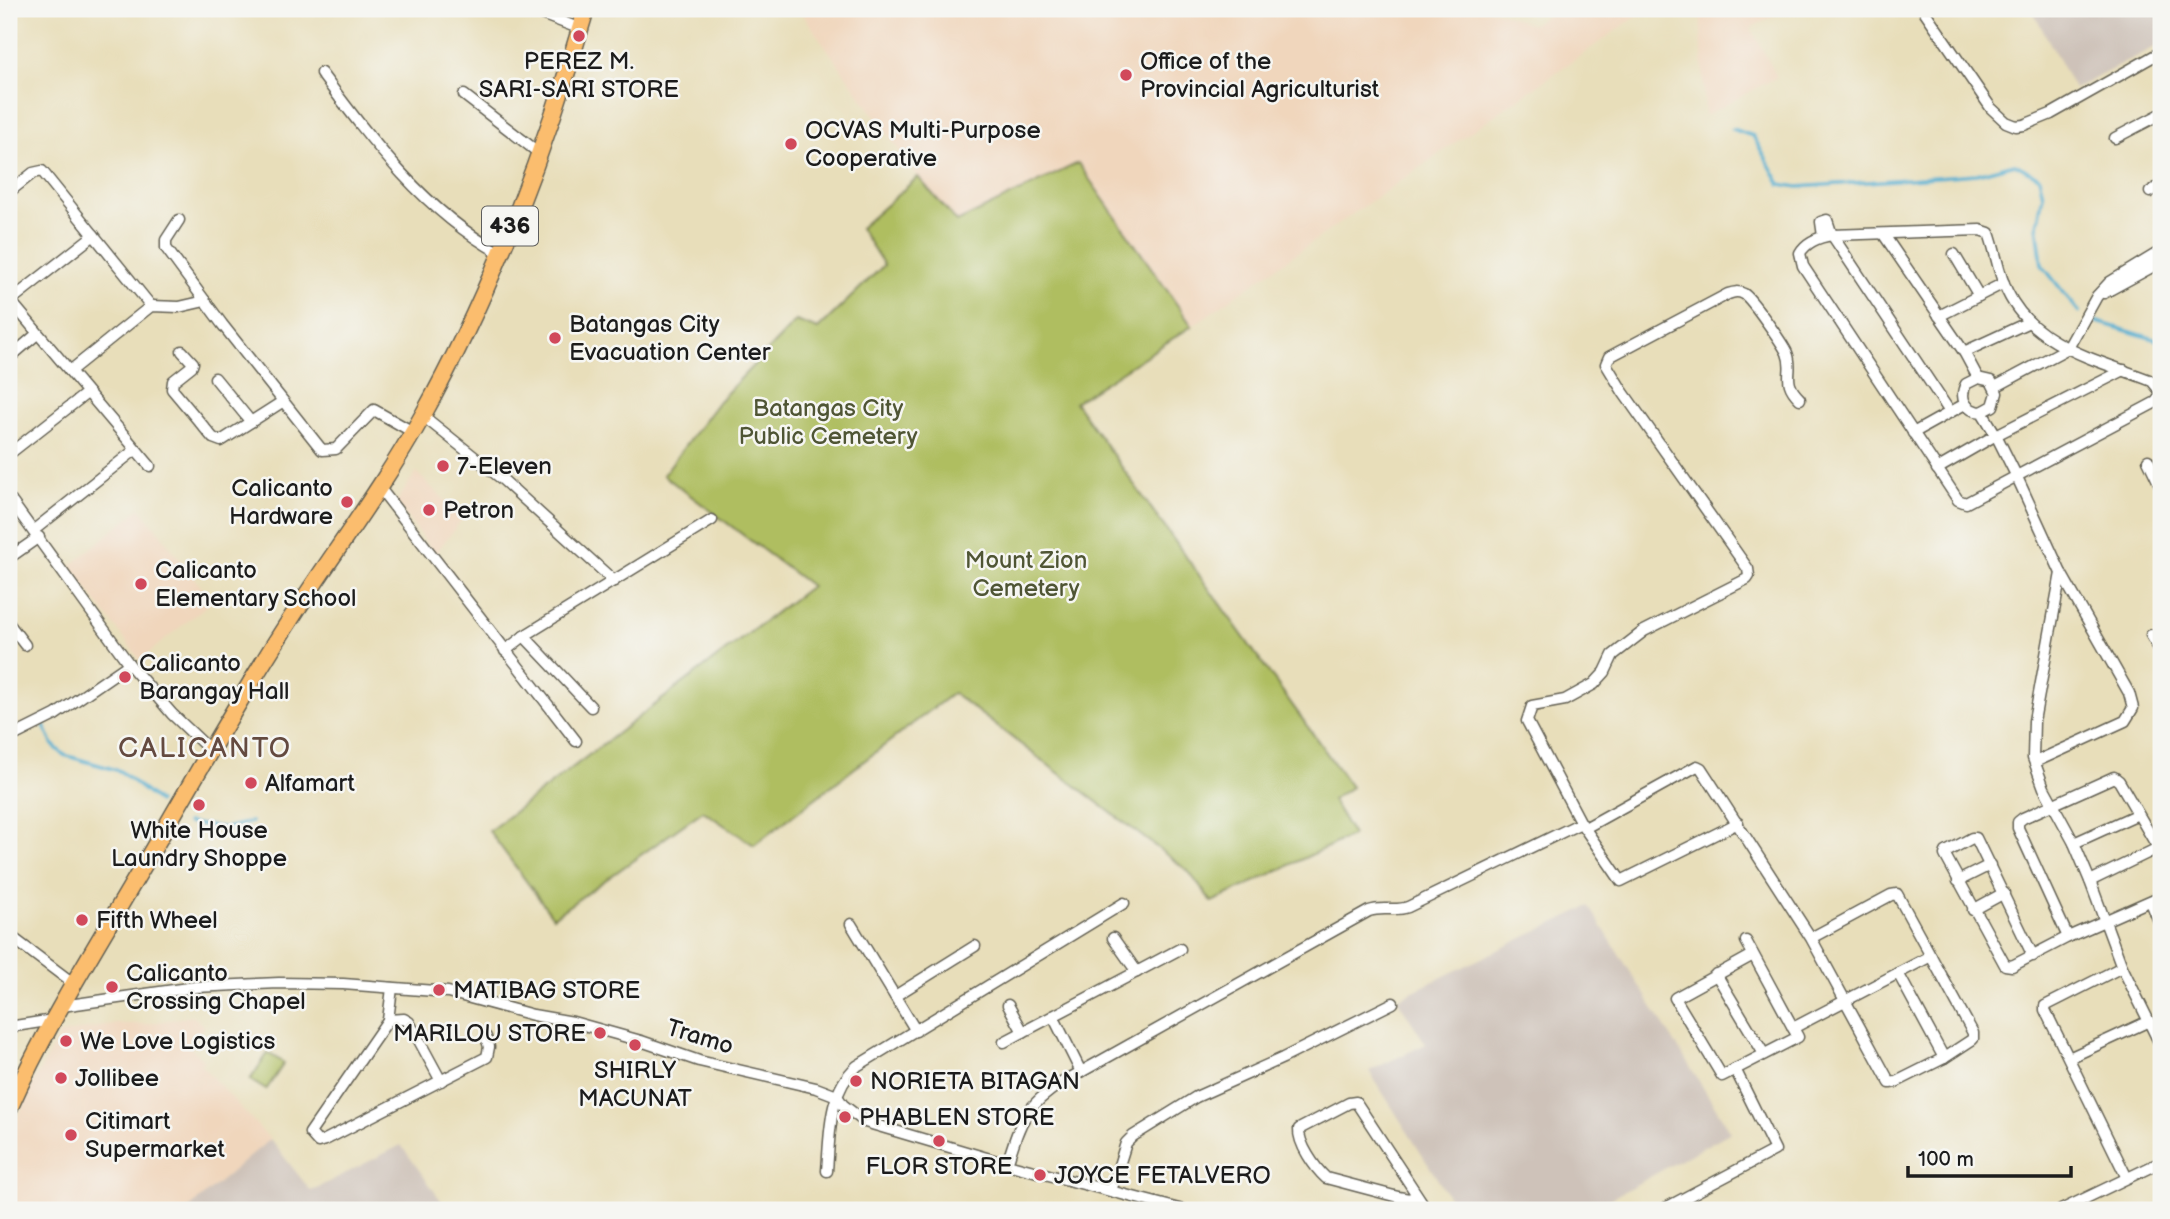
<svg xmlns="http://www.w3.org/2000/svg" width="2170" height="1219" viewBox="0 0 2170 1219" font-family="'Balsamiq Sans',sans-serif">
	<rect width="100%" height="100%" fill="#f6f6f2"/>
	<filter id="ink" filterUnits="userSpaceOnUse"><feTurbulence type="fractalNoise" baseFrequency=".0143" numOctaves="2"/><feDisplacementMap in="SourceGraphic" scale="14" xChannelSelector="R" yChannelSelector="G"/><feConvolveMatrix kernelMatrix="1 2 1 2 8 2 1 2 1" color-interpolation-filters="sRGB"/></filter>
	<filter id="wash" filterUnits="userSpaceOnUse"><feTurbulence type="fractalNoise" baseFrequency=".00686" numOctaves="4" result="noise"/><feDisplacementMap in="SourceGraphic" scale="28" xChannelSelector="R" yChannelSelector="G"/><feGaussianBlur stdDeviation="1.57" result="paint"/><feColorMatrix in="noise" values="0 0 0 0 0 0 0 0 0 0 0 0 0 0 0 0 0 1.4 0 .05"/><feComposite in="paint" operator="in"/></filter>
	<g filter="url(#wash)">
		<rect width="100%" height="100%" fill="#e8deba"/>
		<!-- built -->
		<g fill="#f0d6bc">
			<polygon points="799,9 1493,9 1531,25 1557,9 1647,9 1192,326 1078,163 957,222 918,177"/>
			<polygon points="1700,9 1786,9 1751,28 1777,77 1705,116"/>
			<polygon points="416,472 463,518 435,554 396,503"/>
			<polygon points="140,508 212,601 140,660 70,566"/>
			<polygon points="193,1016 205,1027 187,1044 204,1061 200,1064 270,1139 187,1210 9,1210 9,1137 32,1085 60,1034 115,1024 146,1024"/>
		</g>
		<!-- industrial -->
		<g fill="#cec2b9">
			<polygon points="2032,9 2161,9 2161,44 2074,89"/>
			<polygon points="1589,906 1731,1132 1590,1210 1457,1210 1369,1071 1426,1044 1397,999"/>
			<polygon points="270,1139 311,1191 401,1145 448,1210 187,1210"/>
		</g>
		<!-- green -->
		<g fill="#afbe61" stroke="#666d3e" stroke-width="2">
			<polygon points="1078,163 1192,326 1075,402 1351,787 1332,800 1353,835 1212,902 1188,871 953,693 754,845 703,811 553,917 489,831 811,586 663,475 719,401 796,321 818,329 884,265 860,228 918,177 957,222"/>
			<polygon points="268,1053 284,1063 266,1090 250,1080"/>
		</g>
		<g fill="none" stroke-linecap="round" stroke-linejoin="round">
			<!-- stream -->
			<g stroke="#51adcf" stroke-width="3.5">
				<polyline points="1732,129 1753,136 1780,184 1798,187 1977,174 2015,164 2039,177 2043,195 2037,225 2042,265 2079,312"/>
				<polyline points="2091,320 2161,341"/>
				<polyline points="44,726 53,745 64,755 120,771 158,802"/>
				<polyline points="187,823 226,828 251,822"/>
			</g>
		</g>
	</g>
	<g filter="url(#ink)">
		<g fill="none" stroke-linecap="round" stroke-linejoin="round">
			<defs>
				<g id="street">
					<polyline points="528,9 581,29"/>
					<polyline points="1923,9 1991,108 2006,122 2016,126 2024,125 2051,114 2161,52"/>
					<path d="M321,73C372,141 424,211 500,253"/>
					<polyline points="464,95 539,153"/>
					<polyline points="2115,138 2161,114"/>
					<polyline points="9,192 33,173 42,171 151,306"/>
					<polyline points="2150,192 2161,185"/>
					<polyline points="179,220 166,240 166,248 222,324 322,450 336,449 374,410 413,432"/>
					<path d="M1980,230L1989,233C1996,252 1998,273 2007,291C2033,347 2099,360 2152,381L2160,391V396L2156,402L1966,503L1958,500L1803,266L1800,253C1807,241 1819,237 1832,235Z"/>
					<polyline points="1884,235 1964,352 1978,378"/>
					<polyline points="1823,236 1821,222 1827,220 1832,235 1950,412"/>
					<polyline points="1954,254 1979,296"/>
					<polyline points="2104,293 2161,262"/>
					<polyline points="9,299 150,466"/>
					<polyline points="10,301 94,235"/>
					<polyline points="1939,316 2004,283"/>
					<polyline points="182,351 193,363 192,366 173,381 172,389 213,438 221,441 282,402"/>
					<polyline points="1964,352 2029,322"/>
					<polyline points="9,358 37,334"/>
					<polyline points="70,371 151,306 179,307 205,301"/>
					<polyline points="215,378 251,422"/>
					<polyline points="1995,387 2068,348 2097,296 2110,282 2161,251"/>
					<path d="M1982,412L1993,406L1997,393L1991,381L1978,378L1966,384C1959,398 1965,411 1982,412L1996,435L2017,477L2061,573L2034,721L2033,758L2044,788L2074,843L2090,881L2122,967L2161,1046"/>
					<polyline points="423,416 502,479 614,581"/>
					<polyline points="1913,433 1965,404"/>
					<polyline points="9,454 87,393"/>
					<polyline points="2148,460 2161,487"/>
					<polyline points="1937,469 1996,435 2124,370"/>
					<polyline points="379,487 576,741"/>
					<polyline points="9,498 129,664 172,714 210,750"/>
					<polyline points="34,530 135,450"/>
					<polyline points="9,558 39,537"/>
					<polyline points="9,624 25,645"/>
					<polyline points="2151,635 2161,652"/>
					<polyline points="524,636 591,707"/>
					<polyline points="505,651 524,636 712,520"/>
					<polyline points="9,738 55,715 129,664"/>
					<polyline points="2035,762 2125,721 2133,708 2129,693 2061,573"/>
					<path d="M1738,823L1621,881L1581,823L1527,721L1532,706L1565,700L1594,684L1605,672L1613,655L1644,631L1747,579L1749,576L1748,569L1623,392L1606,364L1609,357L1728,294C1734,292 1738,291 1744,294C1751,298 1783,344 1787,353C1795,372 1780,380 1800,399"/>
					<polyline points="1585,828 1697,766 1701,768 1811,938 1890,1083 1896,1082 1944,1058 1973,1039 1973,1033 1897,894 1891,895 1811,938"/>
					<polyline points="2074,843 2138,814"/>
					<polyline points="1958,881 1990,865"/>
					<polyline points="2090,881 2158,848"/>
					<polyline points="2151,902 2161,926"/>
					<polyline points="1973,910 2004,893"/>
					<polyline points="851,924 916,1031"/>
					<polyline points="9,935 74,984"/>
					<polyline points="2068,937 2018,828 2018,822 2023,818 2114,777 2119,781 2161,853"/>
					<polyline points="1113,938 1137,972"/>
					<polyline points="1746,941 1798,1037 1722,1076 1675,998 1753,955"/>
					<polyline points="2033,956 1976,838 1972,838 1946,852 1945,855 2005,965 2012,966 2068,937 2161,896"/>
					<polyline points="2122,967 2045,1006 2045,1010 2127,1178"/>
					<polyline points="1898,973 1944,1058"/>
					<polyline points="1716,974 1764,1054"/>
					<polyline points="895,996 975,946"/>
					<polyline points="1008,1005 1023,1032"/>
					<polyline points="62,1006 195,987 279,983 343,984 448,992 533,1015 573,1022 641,1041 699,1061 816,1088 837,1096 843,1105 865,1122 1007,1164 1183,1210"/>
					<polyline points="1053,1016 1081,1072"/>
					<polyline points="388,1020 392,988"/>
					<polyline points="9,1027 53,1020"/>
					<polyline points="1793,1028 1931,956"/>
					<polyline points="1004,1042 1180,949"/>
					<polyline points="2069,1058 2149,1021"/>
					<polyline points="441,1081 409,1022 404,1019 388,1020 310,1133 318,1142 325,1140 487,1057 489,1047 486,1037"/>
					<path d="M1007,1164C1020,1123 1024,1106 1063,1082L1369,911C1383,906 1395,912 1408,907L1581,823"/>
					<path d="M827,1171C830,1134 828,1092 857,1066L1124,903"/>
					<polyline points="1111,1191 1126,1143 1133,1136 1196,1097 1283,1058 1393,1003"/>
					<path d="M1416,1196L1409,1199L1398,1197L1326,1178C1315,1168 1298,1144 1299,1129L1349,1103L1356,1102L1427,1210"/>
					<polyline points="1662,1210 1775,1150 1735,1069"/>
					<polyline points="2061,1210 2161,1162"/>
				</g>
				<path id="primary" d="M9,1109C46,1025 96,947 142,868C191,785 237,701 290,620C334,552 383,487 423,415C492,291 547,145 586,9"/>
			</defs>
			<!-- street casing -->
			<use href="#street" stroke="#636053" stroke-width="13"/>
			<!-- primary casing -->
			<use href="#primary" stroke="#636053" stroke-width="19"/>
			<!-- street -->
			<use href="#street" stroke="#fff" stroke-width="10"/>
			<!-- primary -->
			<use href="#primary" stroke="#fbbd6e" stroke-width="16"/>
		</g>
	</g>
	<!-- markers -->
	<g fill="#d1495b" stroke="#f6f6f2" stroke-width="2.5">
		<circle cx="579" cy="36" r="7"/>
		<circle cx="1126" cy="75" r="7"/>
		<circle cx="791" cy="144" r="7"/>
		<circle cx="555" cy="338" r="7"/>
		<circle cx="443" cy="466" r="7"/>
		<circle cx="347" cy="502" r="7"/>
		<circle cx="429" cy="510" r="7"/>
		<circle cx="141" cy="584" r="7"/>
		<circle cx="125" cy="677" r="7"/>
		<circle cx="251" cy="783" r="7"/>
		<circle cx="199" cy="805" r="7"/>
		<circle cx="82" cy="920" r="7"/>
		<circle cx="112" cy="987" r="7"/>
		<circle cx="439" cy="990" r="7"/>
		<circle cx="600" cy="1033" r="7"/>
		<circle cx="66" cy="1041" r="7"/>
		<circle cx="635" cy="1045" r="7"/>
		<circle cx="61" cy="1078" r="7"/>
		<circle cx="856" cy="1081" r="7"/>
		<circle cx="845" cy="1117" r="7"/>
		<circle cx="71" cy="1135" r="7"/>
		<circle cx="939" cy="1141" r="7"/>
		<circle cx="1040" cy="1175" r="7"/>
	</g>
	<g text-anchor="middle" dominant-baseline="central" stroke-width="5" stroke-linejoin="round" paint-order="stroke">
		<!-- shield labels -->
		<rect fill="#f6f6f2" stroke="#5d5d5c" stroke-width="2" x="482" y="206.5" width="56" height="39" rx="5"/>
		<g font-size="23" font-weight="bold" fill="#1c1c1c">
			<text x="510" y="226">436</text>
		</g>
		<!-- poi labels -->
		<g font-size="24" fill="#1c1c1c" stroke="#f6f6f2" text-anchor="start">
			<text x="579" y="61" text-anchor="middle">PEREZ M.<tspan x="579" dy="28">SARI-SARI STORE</tspan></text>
			<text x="1140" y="61">Office of the<tspan x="1140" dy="28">Provincial Agriculturist</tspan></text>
			<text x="805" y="130">OCVAS Multi-Purpose<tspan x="805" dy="28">Cooperative</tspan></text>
			<text x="569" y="324">Batangas City<tspan x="569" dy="28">Evacuation Center</tspan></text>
			<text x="457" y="466">7-Eleven</text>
			<text x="333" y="488" text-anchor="end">Calicanto<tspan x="333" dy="28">Hardware</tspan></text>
			<text x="443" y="510">Petron</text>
			<text x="155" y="570">Calicanto<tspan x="155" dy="28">Elementary School</tspan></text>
			<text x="139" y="663">Calicanto<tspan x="139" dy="28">Barangay Hall</tspan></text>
			<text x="265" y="783">Alfamart</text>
			<text x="199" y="830" text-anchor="middle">White House<tspan x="199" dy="28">Laundry Shoppe</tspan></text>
			<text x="96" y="920">Fifth Wheel</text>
			<text x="126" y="973">Calicanto<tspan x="126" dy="28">Crossing Chapel</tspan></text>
			<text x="453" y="990">MATIBAG STORE</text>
			<text x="586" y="1033" text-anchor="end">MARILOU STORE</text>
			<text x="80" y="1041">We Love Logistics</text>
			<text x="635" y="1070" text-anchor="middle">SHIRLY<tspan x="635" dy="28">MACUNAT</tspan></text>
			<text x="75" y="1078">Jollibee</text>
			<text x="870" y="1081">NORIETA BITAGAN</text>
			<text x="859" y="1117">PHABLEN STORE</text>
			<text x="85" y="1121">Citimart<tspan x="85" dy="28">Supermarket</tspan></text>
			<text x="939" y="1166" text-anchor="middle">FLOR STORE</text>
			<text x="1054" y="1175">JOYCE FETALVERO</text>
		</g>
		<!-- park labels -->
		<g font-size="24" fill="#4f5534" stroke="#f6f6f2">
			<text x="828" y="408">Batangas City<tspan x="828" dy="28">Public Cemetery</tspan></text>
			<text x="1026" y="560">Mount Zion<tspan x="1026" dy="28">Cemetery</tspan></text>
		</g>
		<!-- street labels -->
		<g font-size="24" fill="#1c1c1c" stroke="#f6f6f2">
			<text transform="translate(700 1037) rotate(17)">Tramo</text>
		</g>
		<!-- quarter labels -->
		<g font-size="28" letter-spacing="2" fill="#644a40" stroke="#f6f6f2">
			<text x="205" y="748">CALICANTO</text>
		</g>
	</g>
	<!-- margin -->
	<rect width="2170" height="1219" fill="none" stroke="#f6f6f2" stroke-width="35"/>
	<!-- scale -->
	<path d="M1908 1166v10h163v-10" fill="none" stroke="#1c1c1c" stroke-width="3.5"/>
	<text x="1918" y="1166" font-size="21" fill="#1c1c1c" stroke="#f6f6f2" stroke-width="5" paint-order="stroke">100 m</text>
</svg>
